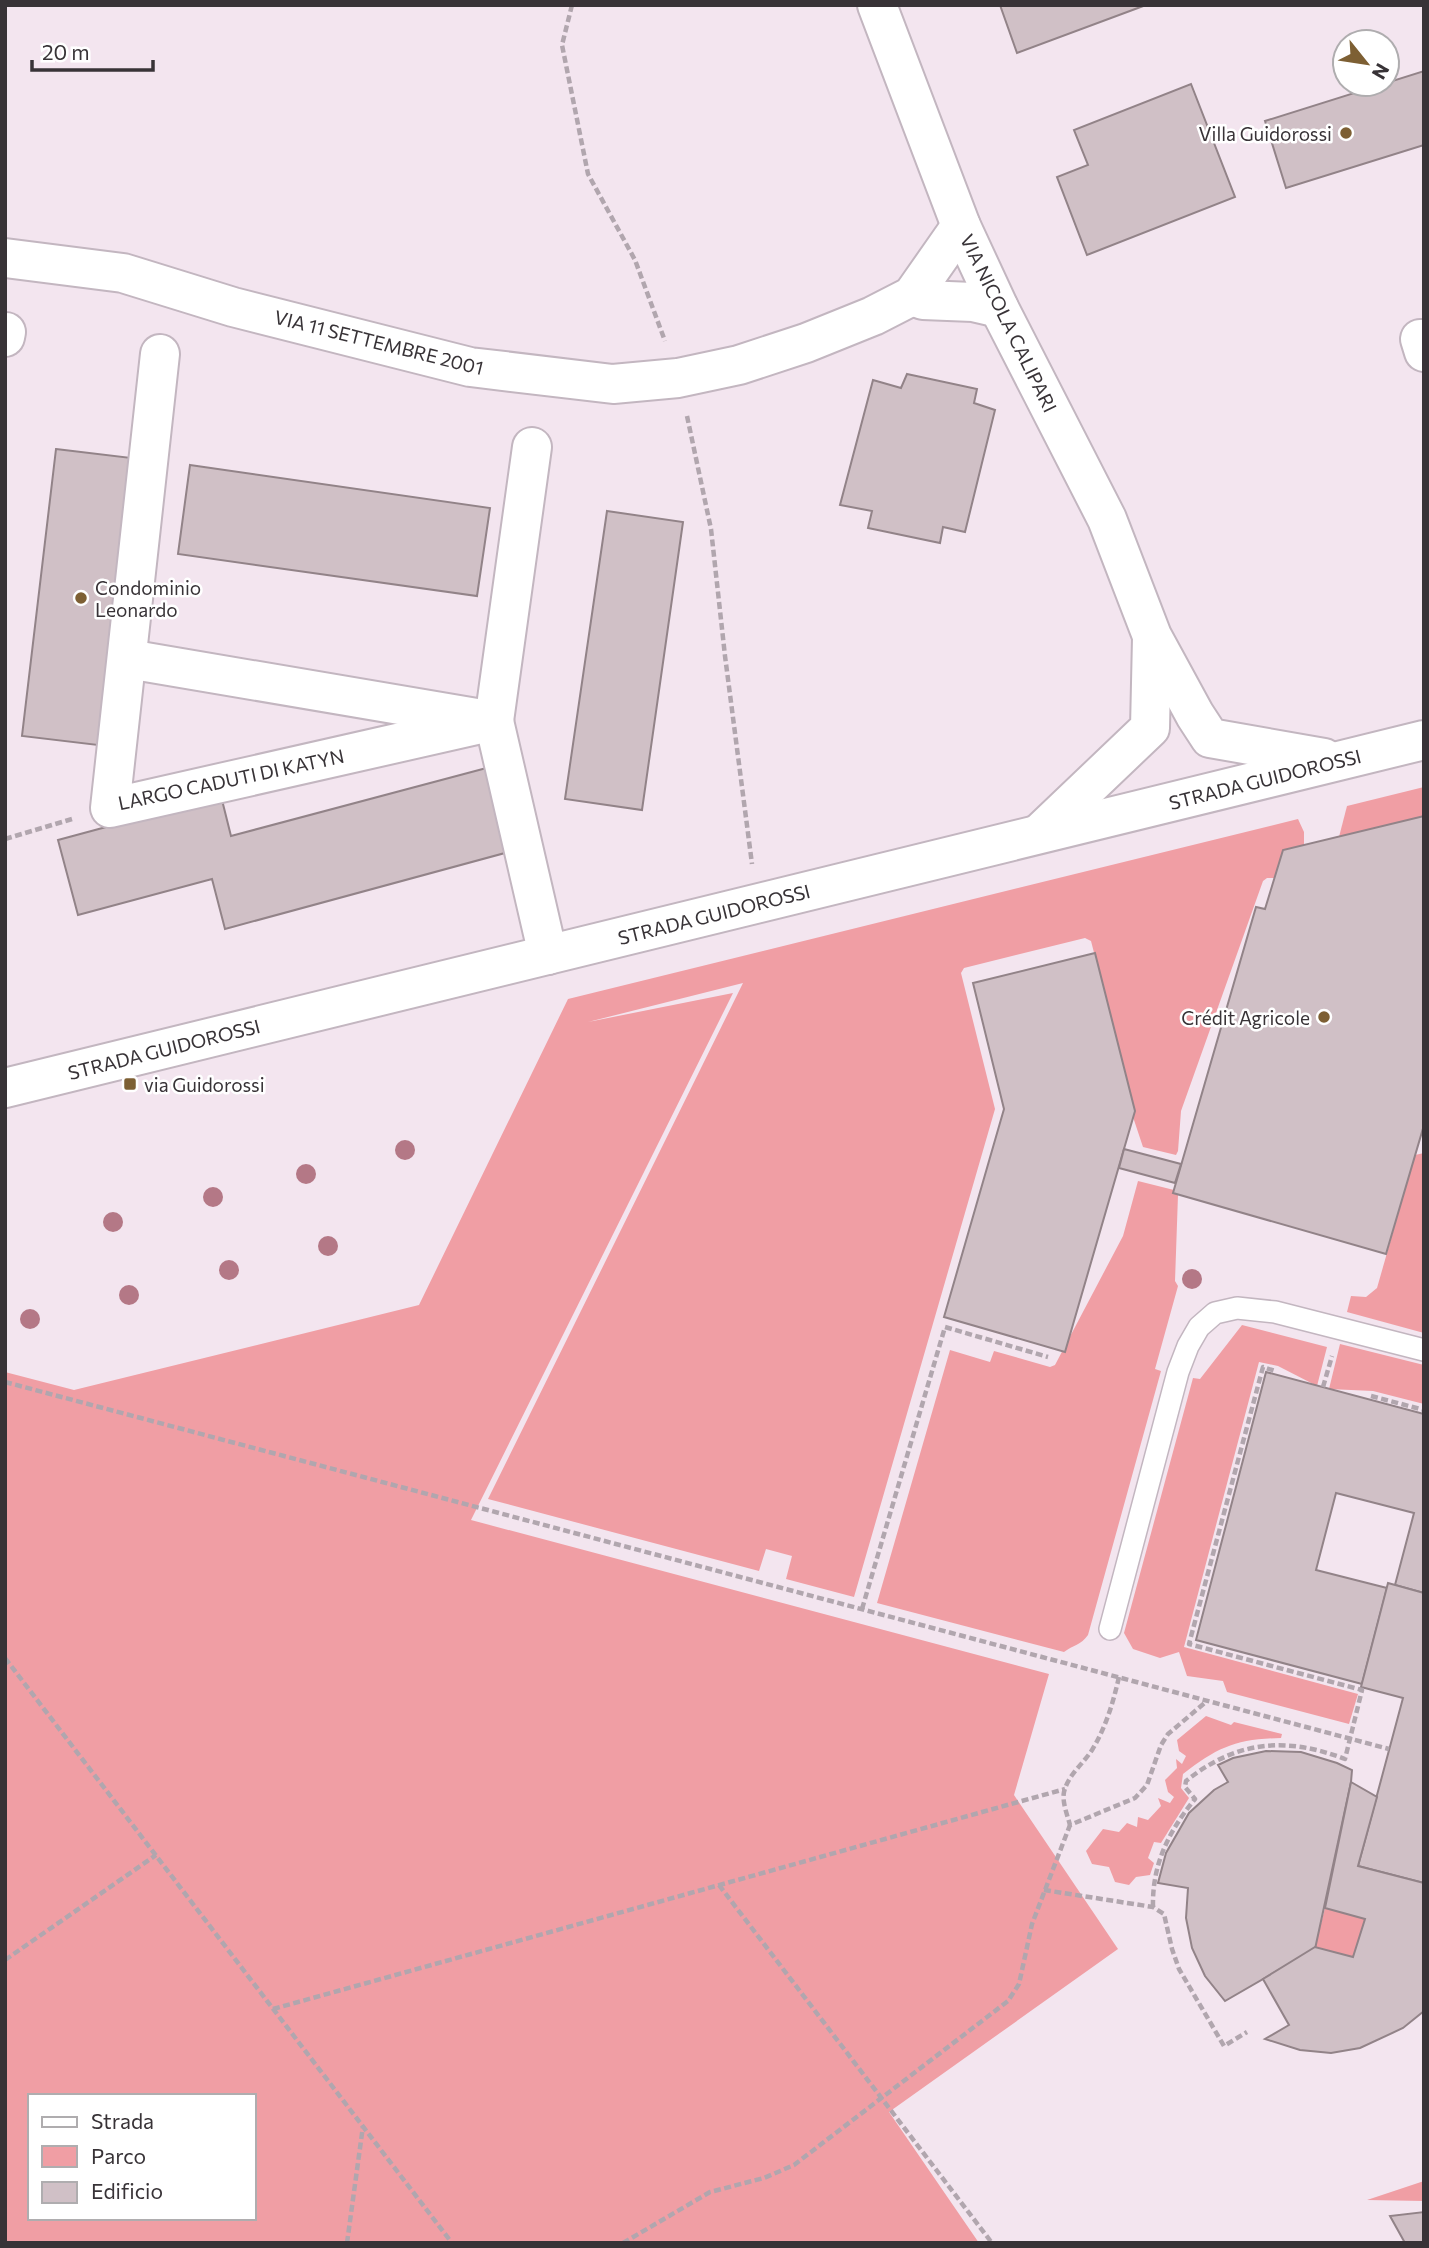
<svg xmlns="http://www.w3.org/2000/svg" width="1429" height="2248" viewBox="0 0 1429 2248" font-family="Commissioner,sans-serif">
	<rect width="100%" height="100%" fill="#f3e5ef"/>
	<!-- green -->
	<g fill="#f09ea4" fill-rule="evenodd">
		<polygon points="1424,787 1424,816 1339,837 1347,806"/>
		<path d="M1298,819L1304,832V845L1275,878H1267L1263,881L1181,1111L1178,1151L1176,1155L1143,1147L1133,1117L1135,1111L1091,941L1085,938L964,968L961,973L995,1109L854,1597L786,1579L792,1556L766,1549L759,1571L488,1499L743,983L588,1022L733,993L471,1520L1049,1674L1014,1795L1118,1949L889,2112L979,2243H5V1372L74,1390L419,1305L568,999ZM30,2096H254V2218H30Z"/>
		<polygon points="1424,1153 1424,1333 1347,1312 1351,1296 1366,1297 1377,1288 1415,1155"/>
		<path d="M1138,1181L1174,1190L1173,1193L1178,1195L1175,1281L1178,1286L1155,1369L1161,1371L1088,1635C1081,1645 1073,1645 1064,1652L877,1603L950,1350L990,1362L994,1351L1050,1367L1055,1365L1123,1236Z"/>
		<polygon points="1242,1325 1327,1347 1317,1386 1278,1366 1259,1362 1184,1647 1358,1694 1349,1724 1227,1692 1223,1681 1187,1676 1179,1652 1160,1658 1133,1649 1124,1633 1193,1378 1200,1379"/>
		<polygon points="1340,1344 1424,1365 1424,1404 1373,1391 1329,1389"/>
		<path d="M1206,1716L1231,1725L1234,1722L1282,1734L1281,1738C1236,1739 1218,1747 1183,1774L1181,1788L1189,1798L1161,1843L1154,1842L1148,1858L1154,1863L1150,1875L1136,1877L1129,1885L1115,1882L1109,1867L1092,1864L1086,1851L1103,1829L1119,1832L1127,1823L1137,1827L1138,1817L1148,1820L1161,1806L1158,1798L1170,1803L1174,1797L1168,1792L1165,1780L1177,1768L1176,1759L1182,1764L1186,1756L1179,1751L1177,1740Z"/>
		<polygon points="1325,1908 1365,1919 1353,1957 1315,1947"/>
		<polygon points="1424,2181 1424,2201 1367,2200"/>
	</g>
	<!-- building -->
	<g fill="#d0c0c6" stroke="#928388" stroke-width="2">
		<polygon points="1000,5 1146,5 1017,53"/>
		<polygon points="1424,71 1424,145 1286,188 1265,121"/>
		<polygon points="1191,84 1235,197 1087,255 1057,177 1088,165 1074,130"/>
		<polygon points="907,374 977,389 974,403 995,410 965,532 943,527 940,543 868,528 872,511 840,505 873,380 901,388"/>
		<polygon points="56,449 140,459 106,746 22,736"/>
		<polygon points="190,465 490,508 477,596 178,554"/>
		<polygon points="607,511 683,522 642,810 565,799"/>
		<polygon points="494,766 516,850 225,929 212,879 78,915 58,840 221,796 231,836"/>
		<polygon points="1424,816 1424,1125 1386,1254 1173,1193 1256,907 1265,909 1283,850"/>
		<polygon points="1095,953 1135,1111 1065,1352 944,1317 1004,1109 973,983"/>
		<polygon points="1124,1149 1181,1164 1175,1183 1119,1168"/>
		<polygon points="1266,1372 1424,1414 1424,1593 1395,1585 1414,1513 1336,1493 1316,1570 1387,1588 1362,1684 1196,1640"/>
		<polygon points="1388,1583 1424,1593 1424,1883 1358,1866 1403,1698 1361,1687"/>
		<polygon points="1266,1751 1301,1752 1337,1763 1352,1770 1351,1782 1315,1949 1225,2001 1205,1976 1192,1948 1186,1918 1188,1888 1158,1883 1166,1853 1189,1813 1214,1790 1228,1782 1218,1765 1233,1758"/>
		<polygon points="1351,1782 1377,1797 1358,1866 1424,1883 1424,2011 1403,2028 1360,2048 1331,2053 1300,2050 1265,2039 1289,2025 1263,1979 1315,1947 1353,1957 1365,1919 1325,1908"/>
		<polygon points="1424,2212 1424,2243 1405,2243 1390,2216"/>
	</g>
	<g fill="none" stroke-linecap="round" stroke-linejoin="round">
		<defs>
			<polyline id="lane" points="1110,1629 1178,1372 1188,1346 1199,1327 1215,1313 1237,1308 1275,1312 1424,1350"/>
			<g id="street">
				<polyline points="877,5 961,226 999,308 1107,519 1152,636 1195,715 1210,738 1324,758"/>
				<polyline points="5,258 123,273 233,307 470,367 613,384 678,378 739,365 806,343 873,316 912,296 961,226"/>
				<polyline points="912,296 923,300 973,302 999,308"/>
				<polyline points="5,337 6,332"/>
				<polyline points="1420,339 1424,352"/>
				<polyline points="160,354 110,808 494,721 532,447"/>
				<polyline points="128,659 494,721 548,955"/>
				<polyline points="1041,832 1150,728 1152,638"/>
				<polyline points="5,1088 1424,740"/>
			</g>
		</defs>
		<!-- lane casing -->
		<use href="#lane" stroke="#c3b6c0" stroke-width="24"/>
		<!-- street casing -->
		<use href="#street" stroke="#c3b6c0" stroke-width="42"/>
		<!-- path -->
		<g stroke="#b1a6ae" stroke-width="4.5" stroke-dasharray="7 3.5" stroke-linecap="butt">
			<polyline points="572,5 562,45 588,174 635,260 665,341"/>
			<polyline points="687,416 711,529 725,656 752,864"/>
			<polyline points="5,839 72,819"/>
			<polyline points="5,1382 1389,1749"/>
			<polyline points="1323,1387 1332,1356"/>
			<polyline points="1371,1396 1424,1410"/>
			<polyline points="862,1609 945,1327 1048,1357"/>
			<polyline points="5,1658 452,2243"/>
			<path d="M1119,1677C1113,1703 1106,1727 1092,1750C1083,1764 1068,1775 1064,1792C1062,1802 1067,1814 1070,1825L1135,1798L1147,1785L1161,1745L1168,1734L1207,1701"/>
			<polyline points="719,1885 992,2243"/>
			<polyline points="1044,1890 1153,1907 1164,1914 1172,1949 1179,1969 1224,2046 1247,2032"/>
			<path d="M1153,1907C1152,1864 1169,1831 1195,1799L1185,1787L1186,1781C1236,1741 1285,1736 1345,1759L1362,1690L1189,1644L1263,1367L1275,1371"/>
			<polyline points="5,1960 156,1855"/>
			<polyline points="273,2009 1065,1789"/>
			<polyline points="347,2243 363,2126"/>
			<polyline points="623,2243 710,2192 764,2178 794,2165 1008,2001 1019,1984 1032,1924 1070,1825"/>
		</g>
		<!-- lane -->
		<use href="#lane" stroke="#fff" stroke-width="21"/>
		<!-- street -->
		<use href="#street" stroke="#fff" stroke-width="38"/>
	</g>
	<!-- trees -->
	<g fill="#b47886">
		<circle cx="405" cy="1150" r="10"/>
		<circle cx="306" cy="1174" r="10"/>
		<circle cx="213" cy="1197" r="10"/>
		<circle cx="113" cy="1222" r="10"/>
		<circle cx="328" cy="1246" r="10"/>
		<circle cx="229" cy="1270" r="10"/>
		<circle cx="1192" cy="1279" r="10"/>
		<circle cx="129" cy="1295" r="10"/>
		<circle cx="30" cy="1319" r="10"/>
	</g>
	<!-- markers -->
	<g fill="#7d5f33" stroke="#fff" stroke-width="2.5">
		<circle cx="1346" cy="133" r="7"/>
		<circle cx="81" cy="598" r="7"/>
		<circle cx="1324" cy="1017" r="7"/>
		<rect x="123" y="1077" width="14" height="14" rx="3.5"/>
	</g>
	<g text-anchor="middle" dominant-baseline="central" stroke-width="5" stroke-linejoin="round" paint-order="stroke">
		<!-- poi labels -->
		<g font-size="19" fill="#383337" stroke="#fff" text-anchor="end">
			<text x="1332" y="133">Villa Guidorossi</text>
			<text x="95" y="587" text-anchor="start">Condominio<tspan x="95" dy="22">Leonardo</tspan></text>
			<text x="1310" y="1017">Crédit Agricole</text>
			<text x="144" y="1084" text-anchor="start">via Guidorossi</text>
		</g>
		<!-- street labels -->
		<g font-size="19" fill="#383337" stroke="#fff">
			<text transform="translate(1009 323) rotate(64)">VIA NICOLA CALIPARI</text>
			<text transform="translate(379 342) rotate(14)">VIA 11 SETTEMBRE 2001</text>
			<text transform="translate(231 779) rotate(-12)">LARGO CADUTI DI KATYN</text>
			<text transform="translate(1265 779) rotate(-14)">STRADA GUIDOROSSI</text>
			<text transform="translate(714 914) rotate(-14)">STRADA GUIDOROSSI</text>
			<text transform="translate(164 1049) rotate(-14)">STRADA GUIDOROSSI</text>
		</g>
	</g>
	<!-- border -->
	<rect width="1429" height="2248" fill="none" stroke="#383337" stroke-width="14"/>
	<!-- legend -->
	<rect x="28" y="2094" width="228" height="126" fill="#ffffff" stroke="#afadaf" stroke-width="2"/>
	<rect x="42" y="2117" width="35" height="10" fill="#ffffff" stroke="#afadaf" stroke-width="2"/>
	<text x="91" y="2129" font-size="21" fill="#383337">Strada</text>
	<rect x="42" y="2146" width="35" height="21" fill="#f09ea4" stroke="#afadaf" stroke-width="2"/>
	<text x="91" y="2164" font-size="21" fill="#383337">Parco</text>
	<rect x="42" y="2182" width="35" height="21" fill="#d0c0c6" stroke="#afadaf" stroke-width="2"/>
	<text x="91" y="2199" font-size="21" fill="#383337">Edificio</text>
	<!-- north arrow -->
	<g transform="translate(1366 63) rotate(120)"><circle r="33" fill="#ffffff" stroke="#afadaf" stroke-width="2"/>
	<path d="M0-5L12 26L0 18L-12 26Z" fill="#7d5f33"/>
	<text y="-10" font-size="19" font-weight="bold" text-anchor="middle" fill="#383337">N</text>
	</g>
	<!-- scale -->
	<path d="M32 60v10h121v-10" fill="none" stroke="#383337" stroke-width="3.5"/>
	<text x="42" y="60" font-size="21" fill="#383337" stroke="#ffffff" stroke-width="5" paint-order="stroke">20 m</text>
</svg>
